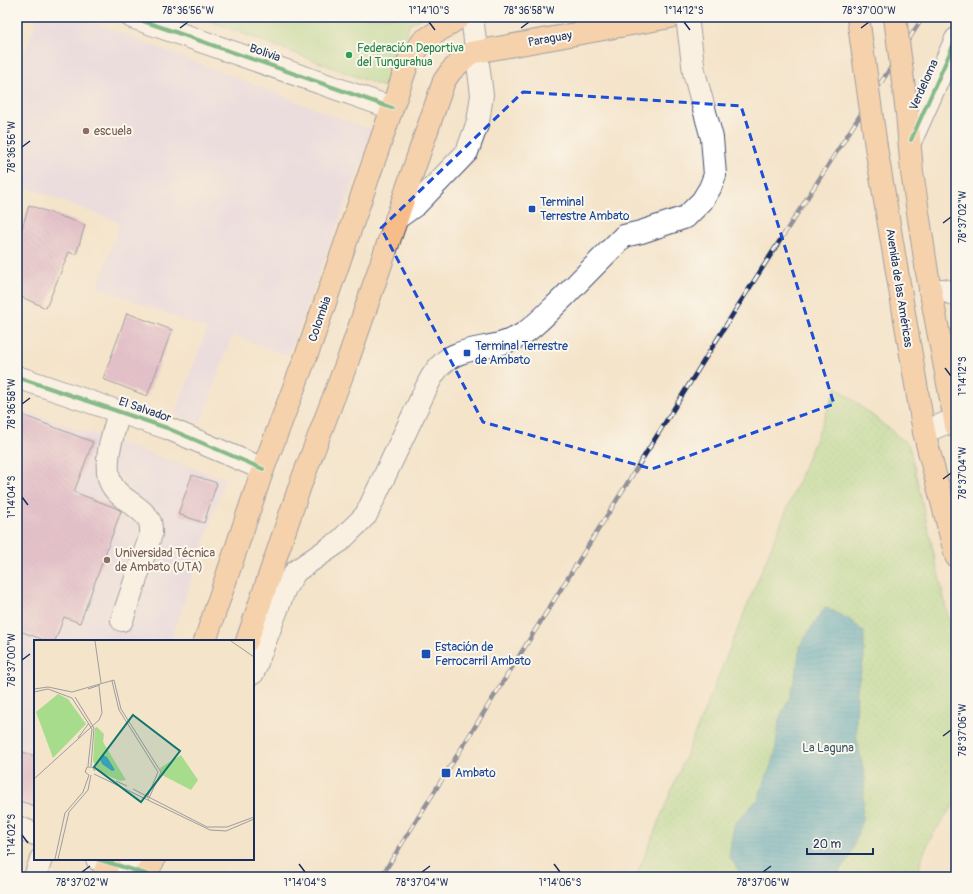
<svg xmlns="http://www.w3.org/2000/svg" width="973" height="894" viewBox="0 0 973 894" font-family="Pangolin,sans-serif">
	<defs>
		<pattern id="grass-dots" width="8" height="8" patternUnits="userSpaceOnUse"><rect width="8" height="8" fill="#a7dc8d"/><path d="M2 2h.1M6 6h.1" fill="none" stroke="#8fbd7c" stroke-width="1.8" stroke-linecap="round"/></pattern>
		<pattern id="water-rules" width="6" height="5" patternUnits="userSpaceOnUse"><rect width="6" height="5" fill="#44a8c4"/><path d="M0 2.5h6" fill="none" stroke="#3889a2"/></pattern>
		<pattern id="building-back-hatch" width="6" height="6" patternUnits="userSpaceOnUse"><rect width="6" height="6" fill="#d299cb"/><path d="M-1 5l2 2M0 0l6 6M5-1l2 2" fill="none" stroke="#aa7da8"/></pattern>
	</defs>
	<rect width="100%" height="100%" fill="#fbf7ec"/>
	<filter id="ink" filterUnits="userSpaceOnUse"><feTurbulence type="fractalNoise" baseFrequency=".025" numOctaves="2"/><feDisplacementMap in="SourceGraphic" scale="8" xChannelSelector="R" yChannelSelector="G"/><feConvolveMatrix kernelMatrix="1 2 1 2 8 2 1 2 1" color-interpolation-filters="sRGB"/></filter>
	<filter id="wash" filterUnits="userSpaceOnUse"><feTurbulence type="fractalNoise" baseFrequency=".012" numOctaves="4" result="noise"/><feDisplacementMap in="SourceGraphic" scale="16" xChannelSelector="R" yChannelSelector="G"/><feGaussianBlur stdDeviation="0.9" result="paint"/><feColorMatrix in="noise" values="0 0 0 0 0 0 0 0 0 0 0 0 0 0 0 0 0 1.4 0 .05"/><feComposite in="paint" operator="in"/></filter>
	<g filter="url(#wash)">
		<rect width="100%" height="100%" fill="#f4e4ca"/>
		<!-- built -->
		<g fill="#e1d4f4">
			<polygon points="38,17 80,17 373,131 288,356 233,335 200,423 175,414 207,329 98,287 120,223 26,187 17,207 17,75"/>
			<polygon points="17,409 225,479 171,641 35,641 35,813 17,807"/>
		</g>
		<!-- grass -->
		<polygon fill="url(#grass-dots)" stroke="#618676" points="837,387 909,445 956,651 956,801 931,837 922,857 917,877 636,877"/>
		<!-- garden -->
		<polygon fill="#a7dc8d" stroke="#618676" points="199,17 423,17 410,24 384,87"/>
		<!-- water -->
		<polygon fill="url(#water-rules)" stroke="#306c91" points="825,607 850,620 864,632 864,657 857,689 856,736 865,776 862,820 850,857 835,877 743,877 729,856 734,825 758,799 775,754 779,719 791,695 801,644"/>
		<g id="blocks">
			<!-- building -->
			<g fill="url(#building-back-hatch)">
				<polygon points="29,205 85,225 76,255 69,252 46,308 17,295 17,245"/>
				<polygon points="127,313 172,330 147,396 103,379"/>
				<polygon points="17,413 93,442 74,492 116,508 121,511 80,623 64,617 55,641 47,641 17,630"/>
				<polygon points="192,475 217,483 204,523 178,514"/>
				<polygon points="17,750 35,756 35,806 17,800"/>
			</g>
		</g>
	</g>
	<g filter="url(#ink)">
		<use href="#blocks" fill-opacity="0" stroke="#3c4a6e" stroke-width="1"/>
		<g fill="none" stroke-linecap="round" stroke-linejoin="round">
			<defs>
				<g id="minor">
					<polyline points="132,17 392,108"/>
					<polyline points="911,140 956,39"/>
					<polyline points="396,219 417,204 467,152 478,122 482,95 472,17"/>
					<polyline points="930,291 943,290 956,295"/>
					<polyline points="17,377 167,428 263,469"/>
					<path d="M119,412C114,432 104,457 109,478C114,499 142,504 150,522C151,525 151,531 151,534L122,620"/>
					<polyline points="924,432 956,419"/>
					<path d="M253,673L285,588L296,571L340,541L366,515L429,382C451,338 488,356 523,334C538,324 551,309 564,297C584,276 604,256 624,236L641,232L686,217L702,201L710,188L715,175L712,138L694,72L687,17"/>
					<polyline points="17,827 35,834"/>
					<polyline points="97,859 146,874"/>
					<polyline points="35,877 41,859"/>
				</g>
				<g id="major">
					<polyline points="907,113 912,172 927,272 956,426"/>
					<polyline points="876,147 924,432 956,556"/>
					<polyline points="205,641 263,469 311,343 408,62 423,41 460,17"/>
					<polyline points="247,641 301,483 349,357 444,81 451,71 470,53 670,17"/>
					<polyline points="103,877 110,859"/>
					<polyline points="145,877 154,859"/>
				</g>
			</defs>
			<!-- minor casing -->
			<use href="#minor" stroke="#3c4a6e" stroke-width="24"/>
			<!-- major casing -->
			<use href="#major" stroke="#3c4a6e" stroke-width="24"/>
			<!-- minor -->
			<use href="#minor" stroke="#fff" stroke-width="22"/>
			<!-- major -->
			<use href="#major" stroke="#f7bd88" stroke-width="22"/>
			<defs>
				<polyline id="rail" points="381,877 738,306 923,17"/>
			</defs>
			<!-- rail casing -->
			<use href="#rail" stroke="#1b2f5e" stroke-width="4.5"/>
			<!-- rail -->
			<use href="#rail" stroke="#fbf7ec" stroke-width="3" stroke-dasharray="9" stroke-linecap="butt"/>
			<defs>
				<g id="major-bridge">
					<polyline points="858,17 876,147"/>
					<polyline points="895,17 907,113"/>
				</g>
			</defs>
			<!-- major-bridge casing -->
			<use href="#major-bridge" stroke="#3c4a6e" stroke-width="24" stroke-linecap="butt"/>
			<!-- major-bridge -->
			<use href="#major-bridge" stroke="#f7bd88" stroke-width="22"/>
			<defs>
				<g id="cycleway">
					<polyline points="132,17 392,108"/>
					<polyline points="911,140 956,39"/>
					<polyline points="17,377 167,428 263,469"/>
					<polyline points="97,859 146,874"/>
				</g>
			</defs>
			<!-- cycleway casing -->
			<use href="#cycleway" stroke="#fbf7ec" stroke-width="6"/>
			<!-- cycleway -->
			<use href="#cycleway" stroke="#00873e" stroke-width="4"/>
		</g>
	</g>
	<!-- marked area -->
	<path d="M0 0H973V894H0ZM523,92L741,106L834,404L652,469L483,422L381,228Z" fill="#f4e4ca" fill-opacity=".55" fill-rule="evenodd"/>
	<path fill="none" stroke="#1d4ed8" stroke-width="3" stroke-dasharray="8 5" stroke-linejoin="round" d="M523,92L741,106L834,404L652,469L483,422L381,228Z"/>
	<!-- ticks -->
	<path fill="none" stroke="#1b2f5e" stroke-width="1.5" d="M429,22L435,30M684,22L690,30M180,28L188,22M521,28L529,22M861,28L869,22M22,147L30,141M943,223L951,217M945,368L951,376M22,404L30,398M943,479L951,473M22,497L28,505M22,660L30,654M943,736L951,730M22,835L28,843M299,864L305,872M554,864L560,872M82,872L90,866M422,872L430,866M763,872L771,866"/>
	<!-- markers -->
	<circle fill="#2e9e5b" stroke="#fbf7ec" stroke-width="1.5" cx="349" cy="55" r="4"/>
	<g fill="#8d6e63" stroke="#fbf7ec" stroke-width="1.5">
		<circle cx="86" cy="131" r="4"/>
		<circle cx="107" cy="560" r="4"/>
	</g>
	<g fill="#1a4fb4" stroke="#fbf7ec" stroke-width="1.5">
		<rect x="528" y="205" width="8" height="8" rx="2"/>
		<rect x="463" y="349" width="8" height="8" rx="2"/>
		<rect x="421" y="649" width="10" height="10" rx="2"/>
		<rect x="441" y="768" width="10" height="10" rx="2"/>
	</g>
	<g text-anchor="middle" dominant-baseline="central" stroke-width="4" stroke-linejoin="round" paint-order="stroke">
		<!-- street labels -->
		<g font-size="12" fill="#1b2f5e" stroke="#fbf7ec">
			<text transform="translate(550 39) rotate(-10)">Paraguay</text>
			<text transform="translate(265 53) rotate(19)">Bolivia</text>
			<text transform="translate(924 85) rotate(-66)">Verdeloma</text>
			<text transform="translate(899 288) rotate(81)">Avenida de las Américas</text>
			<text transform="translate(320 319) rotate(-71)">Colombia</text>
			<text transform="translate(145 410) rotate(19)">El Salvador</text>
		</g>
		<!-- leisure labels -->
		<g font-size="12" fill="#27864d" stroke="#fbf7ec" text-anchor="start">
			<text x="357" y="48">Federación Deportiva<tspan x="357" dy="14">del Tungurahua</tspan></text>
		</g>
		<!-- education labels -->
		<g font-size="12" fill="#785e54" stroke="#fbf7ec" text-anchor="start">
			<text x="94" y="131">escuela</text>
			<text x="115" y="553">Universidad Técnica<tspan x="115" dy="14">de Ambato (UTA)</tspan></text>
		</g>
		<!-- transit labels -->
		<g font-size="12" fill="#164399" stroke="#fbf7ec" text-anchor="start">
			<text x="540" y="202">Terminal<tspan x="540" dy="14">Terrestre Ambato</tspan></text>
			<text x="475" y="346">Terminal Terrestre<tspan x="475" dy="14">de Ambato</tspan></text>
			<text x="435" y="647">Estación de<tspan x="435" dy="14">Ferrocarril Ambato</tspan></text>
			<text x="455" y="773">Ambato</text>
		</g>
		<!-- park labels -->
		<g font-size="12" fill="#3e5a6a" stroke="#fbf7ec">
			<text x="828" y="748">La Laguna</text>
		</g>
	</g>
	<!-- overview -->
	<g transform="translate(34 640)">
		<rect width="220" height="220" fill="#f4e4ca"/>
		<path d="M63,87L70,94L69,102L92,140L86,141L66,132L59,121L61,88Z" fill="#a7dc8d"/>
		<path d="M24,54L34,59L52,84L19,118L2,72Z" fill="#a7dc8d"/>
		<path d="M147,115L164,140L157,150L128,135L126,128Z" fill="#a7dc8d"/>
		<path d="M69,115L73,117L81,130L78,131L68,124L66,119Z" fill="#44a8c4"/>
		<path fill="none" stroke="#9d9c9f" stroke-width="1" d="M61,1L67,43M197,1L220,17M78,41L85,70L124,132L113,158M0,49L14,47L38,52L80,40L87,69L127,132L114,160M54,49L66,45M0,52L14,49L38,58M41,57L60,88L57,126M38,58L58,89L54,126M44,98L55,83M60,134L176,190L192,191L220,179M55,135L51,132L53,127H58L61,131M0,139L65,80L68,73L65,46M82,141L93,146M99,149L173,187H193M193,187L220,177M21,219L31,173L49,152L55,135M24,219L35,172L54,150L57,135"/>
		<path fill="#0f766e" fill-opacity="0.15" stroke="#0f766e" stroke-width="2" d="M99,75L146,111L107,162L60,127Z"/>
		<rect width="220" height="220" fill="none" stroke="#1b2f5e" stroke-width="2"/>
	</g>
	<!-- margin -->
	<rect width="973" height="894" fill="none" stroke="#fbf7ec" stroke-width="44"/>
	<!-- scale -->
	<path d="M807 848v6h66v-6" fill="none" stroke="#1b2f5e" stroke-width="2"/>
	<text x="813" y="848" font-size="12" fill="#1b2f5e" stroke="#fbf7ec" stroke-width="3" paint-order="stroke">20 m</text>
	<rect x="22" y="22" width="929" height="850" fill="none" stroke="#1b2f5e" stroke-width="1.5"/>
	<g font-size="10" text-anchor="middle" fill="#1b2f5e">
		<text x="188" y="14">78°36'56"W</text>
		<text x="429" y="14">1°14'10"S</text>
		<text x="529" y="14">78°36'58"W</text>
		<text x="684" y="14">1°14'12"S</text>
		<text x="869" y="14">78°37'00"W</text>
		<text transform="translate(11 147) rotate(-90)" y="4">78°36'56"W</text>
		<text transform="translate(962 217) rotate(-90)" y="4">78°37'02"W</text>
		<text transform="translate(962 376) rotate(-90)" y="4">1°14'12"S</text>
		<text transform="translate(11 404) rotate(-90)" y="4">78°36'58"W</text>
		<text transform="translate(962 473) rotate(-90)" y="4">78°37'04"W</text>
		<text transform="translate(11 497) rotate(-90)" y="4">1°14'04"S</text>
		<text transform="translate(11 660) rotate(-90)" y="4">78°37'00"W</text>
		<text transform="translate(962 730) rotate(-90)" y="4">78°37'06"W</text>
		<text transform="translate(11 835) rotate(-90)" y="4">1°14'02"S</text>
		<text x="82" y="886">78°37'02"W</text>
		<text x="305" y="886">1°14'04"S</text>
		<text x="422" y="886">78°37'04"W</text>
		<text x="560" y="886">1°14'06"S</text>
		<text x="763" y="886">78°37'06"W</text>
	</g>
</svg>
